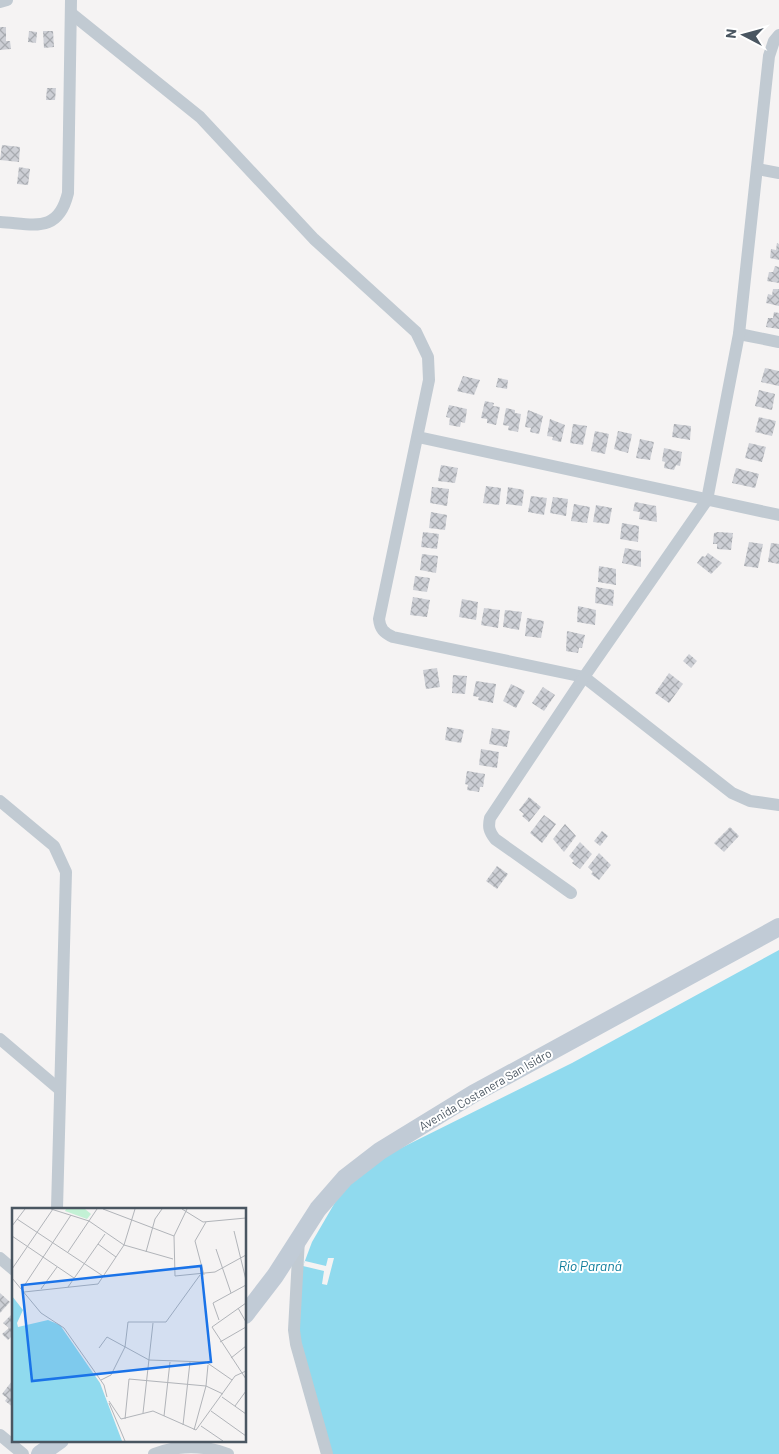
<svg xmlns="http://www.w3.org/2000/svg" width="779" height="1454" viewBox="0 0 779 1454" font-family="Barlow,sans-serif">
	<defs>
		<pattern id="building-cross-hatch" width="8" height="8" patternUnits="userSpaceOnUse" patternTransform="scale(1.25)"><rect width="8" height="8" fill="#cdcfd5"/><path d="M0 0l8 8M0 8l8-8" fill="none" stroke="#a8abb0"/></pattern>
	</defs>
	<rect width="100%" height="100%" fill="#f5f3f3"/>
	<!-- water -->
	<polygon fill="#90daee" points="779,950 779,1454 329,1454 300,1345 298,1319 303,1266 312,1242 337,1199 354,1179 383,1157 572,1063"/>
	<!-- pier -->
	<polygon fill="#f5f3f3" points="328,1258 334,1258 327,1285 322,1284 324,1271 303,1266 305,1261 326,1266"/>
	<!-- building -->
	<g fill="url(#building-cross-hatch)">
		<polygon points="0,27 6,27 6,41 10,41 11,49 0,50"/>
		<polygon points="29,31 37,32 36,43 28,42"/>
		<polygon points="43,31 53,31 54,47 44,48"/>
		<polygon points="47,88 56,88 55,100 46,100"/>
		<polygon points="2,145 20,147 19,162 0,160"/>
		<polygon points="19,167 30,169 28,185 17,184"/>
		<polygon points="777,243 779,244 779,260 770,258 771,249 776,250"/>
		<polygon points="775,266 779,267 779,283 767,281 769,272 773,272"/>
		<polygon points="773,289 779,289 779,306 766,303 768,294 772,295"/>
		<polygon points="774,312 779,313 779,329 766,327 768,318 773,318"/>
		<polygon points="765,368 779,371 779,386 761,382"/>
		<polygon points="463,376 480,380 474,395 457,391"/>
		<polygon points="498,378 508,380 507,389 496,387"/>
		<polygon points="759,390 775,394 772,410 755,406"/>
		<polygon points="485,401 494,403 493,406 500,407 496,425 487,423 487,419 481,418"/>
		<polygon points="449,405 467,409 465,423 461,422 460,427 449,425 450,418 446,417"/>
		<polygon points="506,408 515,410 515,413 521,414 518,432 508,430 509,426 503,425"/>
		<polygon points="528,410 543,416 539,434 530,432 531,428 525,427"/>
		<polygon points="759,417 776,421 772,436 755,432"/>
		<polygon points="550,419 565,425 561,442 552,440 553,437 547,436"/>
		<polygon points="573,424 587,426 583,445 570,443"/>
		<polygon points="674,424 691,426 690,440 672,437"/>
		<polygon points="595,431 609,434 605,454 591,451"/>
		<polygon points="618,431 632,434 628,453 614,449"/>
		<polygon points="640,439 654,442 650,460 636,458"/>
		<polygon points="749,443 766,447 762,462 745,458"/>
		<polygon points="664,448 682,452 680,466 676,465 674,470 664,468 665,462 662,461"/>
		<polygon points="441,465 458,468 455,483 438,481"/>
		<polygon points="736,468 759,474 755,488 732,483"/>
		<polygon points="486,486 501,488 499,505 483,503"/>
		<polygon points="432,487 449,489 447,506 430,503"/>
		<polygon points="508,487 524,490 522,506 506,504"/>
		<polygon points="531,496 547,498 544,515 528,512"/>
		<polygon points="553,497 568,499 566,516 550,513"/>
		<polygon points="635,502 656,506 657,522 639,519 640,512 633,511"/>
		<polygon points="574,504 590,507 587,523 571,521"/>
		<polygon points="596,505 612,508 609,524 593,522"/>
		<polygon points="431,512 447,515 445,530 429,528"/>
		<polygon points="622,523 639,526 638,542 620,539"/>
		<polygon points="423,532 439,534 437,549 421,547"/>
		<polygon points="718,532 733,533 731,550 717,549 717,544 713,544 714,533"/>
		<polygon points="749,542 763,544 758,568 744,566"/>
		<polygon points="771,543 779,544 779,564 768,562"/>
		<polygon points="625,548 641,551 641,567 622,563"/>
		<polygon points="708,553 722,563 711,574 697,563 702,556 705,557"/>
		<polygon points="422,554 438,556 436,573 420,570"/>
		<polygon points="599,566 616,569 616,585 598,582"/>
		<polygon points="415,576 430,578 427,592 413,590"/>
		<polygon points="596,587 614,590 613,606 595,603"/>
		<polygon points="413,597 430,600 427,617 410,615"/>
		<polygon points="462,599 478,602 476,620 459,617"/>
		<polygon points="578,606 596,610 595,625 577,622"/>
		<polygon points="484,608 500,610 498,628 481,625"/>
		<polygon points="505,610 522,612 519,630 503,627"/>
		<polygon points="527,618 544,621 541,638 525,636"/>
		<polygon points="567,631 585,635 582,648 579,648 578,653 566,651"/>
		<polygon points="689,654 697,661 691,668 683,661"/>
		<polygon points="437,668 440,687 426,689 423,670"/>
		<polygon points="669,673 683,684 669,703 655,693"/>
		<polygon points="453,675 467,676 465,694 452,693"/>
		<polygon points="476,681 496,684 493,703 478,700 479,697 473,696"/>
		<polygon points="511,684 525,691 516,708 503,701"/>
		<polygon points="543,687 555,695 544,711 532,703"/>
		<polygon points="447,727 464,730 461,743 445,740"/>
		<polygon points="492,728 510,731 507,747 489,744"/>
		<polygon points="481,749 499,752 497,768 479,765"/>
		<polygon points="467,771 485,774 483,787 480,787 479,792 467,790 468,785 465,784"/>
		<polygon points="529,797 541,807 529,822 522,816 524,814 519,810"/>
		<polygon points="544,815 556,824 542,843 530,833"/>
		<polygon points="565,824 576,836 564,852 553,839"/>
		<polygon points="730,827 739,836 724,852 714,843"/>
		<polygon points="602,831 608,836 600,846 594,841"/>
		<polygon points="580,842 592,854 580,869 572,863 574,861 569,856"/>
		<polygon points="599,853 611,865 599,880 591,874 593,872 588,867"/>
		<polygon points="497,866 508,874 497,889 486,881"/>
		<polygon points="0,1293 10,1302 0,1313"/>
		<polygon points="14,1312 14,1334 8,1340 2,1334 9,1328 3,1323"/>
		<polygon points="12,1381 14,1383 14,1408 5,1401 7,1398 2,1394"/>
	</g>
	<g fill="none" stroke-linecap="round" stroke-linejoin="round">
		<!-- street -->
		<g stroke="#c1cad2" stroke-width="12">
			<polyline points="0,2 7,0"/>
			<path d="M72,14L200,117L314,239L416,332L428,357L429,380L379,619C380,629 384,633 393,637L584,677L732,793L750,801L779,805"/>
			<polyline points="757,169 779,173"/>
			<path d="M0,222C34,224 58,234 68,193L71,0"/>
			<polyline points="739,334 779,342"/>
			<polyline points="418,437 779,515"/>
			<polyline points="0,801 54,846 66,872 57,1209"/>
			<path d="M571,893L495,839C489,831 488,827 490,818L584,677L707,500L739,334L769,56L774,41L779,35"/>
			<polyline points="0,1039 59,1089"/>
			<polyline points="299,1239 294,1330 296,1344 327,1454"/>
			<polyline points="0,1258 14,1270"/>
			<polyline points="0,1435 23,1454"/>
			<path d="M154,1454C177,1445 205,1445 228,1454"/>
		</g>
		<!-- secondary -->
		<g stroke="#c1cbd6" stroke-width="18">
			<polyline points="245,1315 275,1276 318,1209 345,1178 380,1151 473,1094 779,927"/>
			<polyline points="40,1454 60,1440"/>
		</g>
	</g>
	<g text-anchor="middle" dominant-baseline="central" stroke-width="4" stroke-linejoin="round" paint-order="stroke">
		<!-- street labels -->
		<g font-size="12" fill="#4a5661" stroke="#fff">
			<text transform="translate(485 1089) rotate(-30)">Avenida Costanera San Isidro</text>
		</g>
		<!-- water labels -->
		<g font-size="14" font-style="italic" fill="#0c7c9b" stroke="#fff">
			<text x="590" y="1265">Río Paraná</text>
		</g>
	</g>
	<!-- overview -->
	<g transform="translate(12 1208)">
		<rect width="234" height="234" fill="#f5f3f3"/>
		<path d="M54,1H73L79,6L75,11L53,3Z" fill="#c3f1d5"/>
		<path d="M0,88L11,102L5,115L6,119L36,112L48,117L88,175L110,233H0Z" fill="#90daee"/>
		<path fill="none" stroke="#b1b4b9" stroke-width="1" d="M39,1L77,13L112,37L161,51M91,1L162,28M170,1L191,14L234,10M175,1L162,28L163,68L203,64L234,47M5,11L91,68M0,18L13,1M222,23L234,72M0,28L62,70M86,36L104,49M204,41L219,85M56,44L85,1M134,44L143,11L150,1M0,61L41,1M192,67L183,33L194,14M0,70L29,105L52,120L92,177L95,189M56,79L93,26M10,81L59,7M29,81L45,59M12,84L86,76L112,37L123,1M234,95L200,119L234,171M226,100L234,114M207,112L201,95L234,77M208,134L234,119M87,140L95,129L137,152L194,154L220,172M219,150L234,138M89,172L99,167L113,139L116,114H154L188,67M210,189L234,206M97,193L109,211L141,203L184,222L223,168L234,163M97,195L113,233M223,198L234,183M199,203L234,228M131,205L141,115M152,208L158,154M113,211L117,171L194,178L211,186M171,217L178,154M189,218L211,233M182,222L194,178L196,157"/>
		<path fill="#1a73e8" fill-opacity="0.15" stroke="#1a73e8" stroke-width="2.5" d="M189,58L199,154L20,173L10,77Z"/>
		<rect width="234" height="234" fill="none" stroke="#4a5661" stroke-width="2.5"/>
	</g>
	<!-- north arrow -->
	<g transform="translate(744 35) rotate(276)" stroke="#ffffff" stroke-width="4" paint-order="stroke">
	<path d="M0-4L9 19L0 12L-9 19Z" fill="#4a5661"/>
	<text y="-8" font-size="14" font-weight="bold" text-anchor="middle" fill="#4a5661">N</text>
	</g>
</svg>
